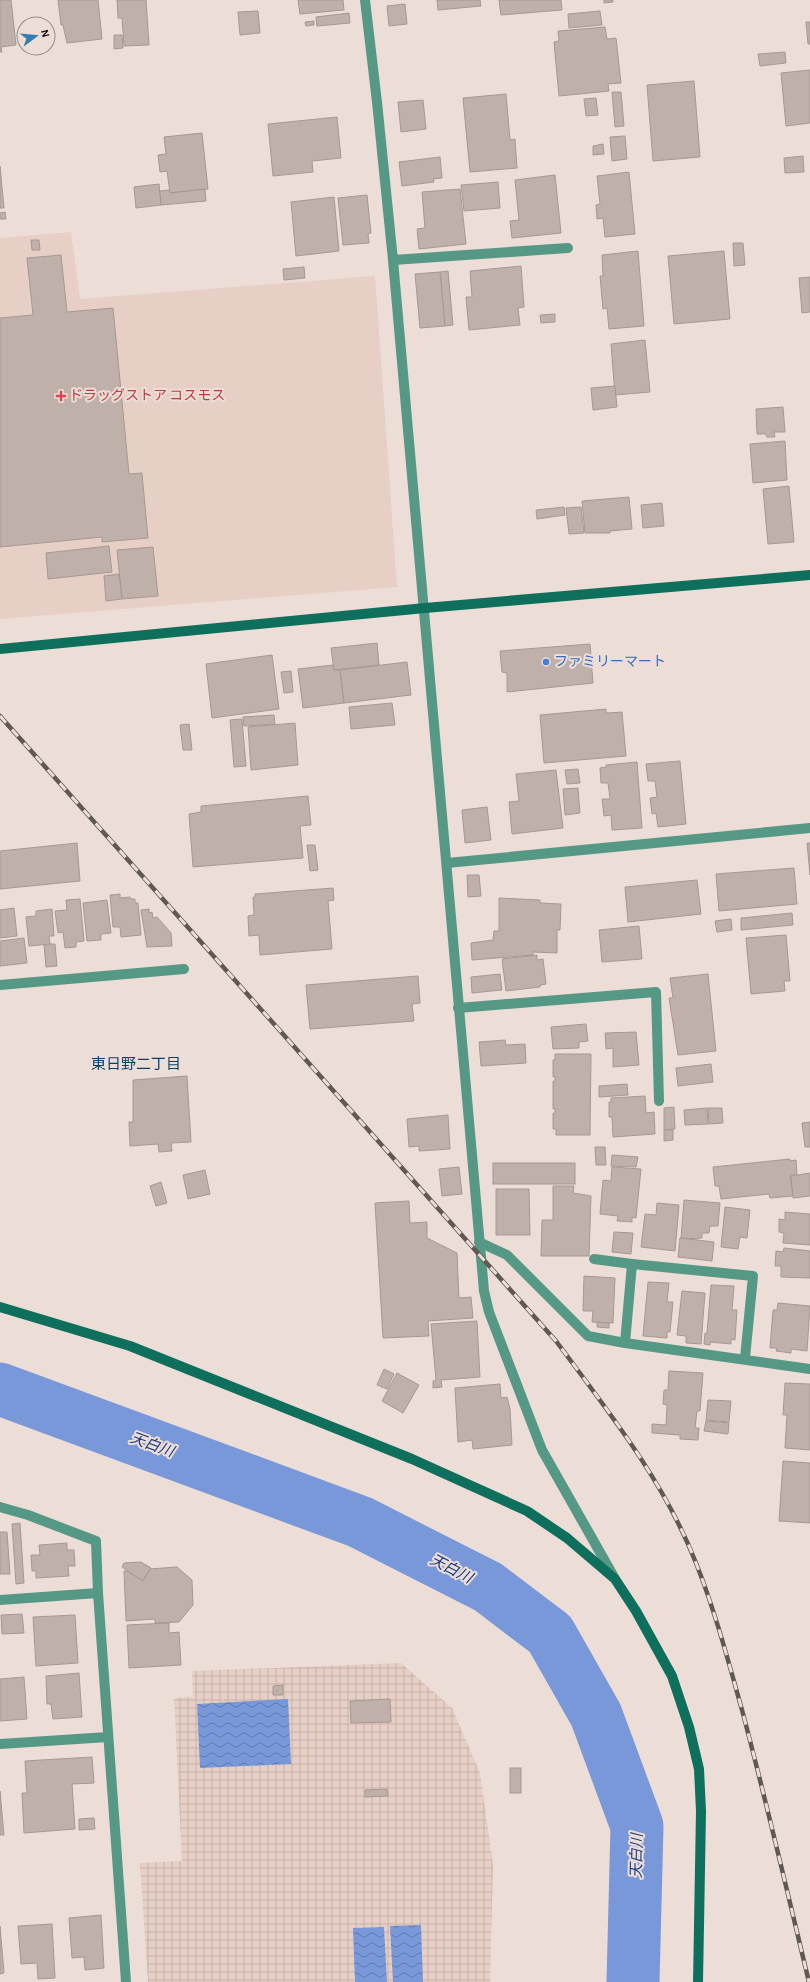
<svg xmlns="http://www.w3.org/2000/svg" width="810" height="1982" viewBox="0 0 810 1982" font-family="'Alegreya Sans','Noto Sans JP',sans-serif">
	<defs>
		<pattern id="industrial-grid" width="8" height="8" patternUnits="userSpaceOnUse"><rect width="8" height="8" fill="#e7cfc6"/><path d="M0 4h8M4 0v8" fill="none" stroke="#c5b1a9"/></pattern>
		<pattern id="water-waves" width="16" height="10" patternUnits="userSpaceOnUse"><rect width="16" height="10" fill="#7998d9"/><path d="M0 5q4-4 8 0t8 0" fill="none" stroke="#627aae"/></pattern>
	</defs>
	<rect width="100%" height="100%" fill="#edddd7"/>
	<!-- built -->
	<polygon fill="#e7cfc6" points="71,232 80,299 375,276 397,587 0,619 0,238"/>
	<!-- industrial -->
	<polygon fill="url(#industrial-grid)" points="401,1663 452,1708 480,1773 493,1865 490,1982 148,1982 140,1863 182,1861 174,1698 193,1697 192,1671"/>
	<!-- water -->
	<g fill="url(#water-waves)">
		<polygon points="288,1699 291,1764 200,1768 197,1704"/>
		<polygon points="421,1925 423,1982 393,1982 390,1926"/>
		<polygon points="384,1927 387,1982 355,1982 353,1928"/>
	</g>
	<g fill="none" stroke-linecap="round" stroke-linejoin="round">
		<!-- river -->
		<polyline stroke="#7998d9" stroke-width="53" points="0,1389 360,1522 488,1587 550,1634 596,1715 637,1826 633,1982"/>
	</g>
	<!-- building -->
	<g fill="#bfb0aa" stroke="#a79893">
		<polygon points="0,0 11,0 16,45 1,47 2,52 0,52"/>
		<polygon points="58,0 98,0 102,39 67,43 63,25 61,25"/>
		<polygon points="117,0 146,0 149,45 124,46 122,18 118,18"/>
		<polygon points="298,0 343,0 344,10 300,14"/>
		<polygon points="437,0 480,0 481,6 438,10"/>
		<polygon points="499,0 561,0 562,10 501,15"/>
		<polygon points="604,0 613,0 613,2 604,3"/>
		<polygon points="405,4 407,24 389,26 387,6"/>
		<polygon points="258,11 260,33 240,35 238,12"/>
		<polygon points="600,11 602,25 569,28 568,14"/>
		<polygon points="349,13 350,23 317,26 316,17"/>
		<polygon points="314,21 314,25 306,26 305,22"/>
		<polygon points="806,22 810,22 810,44 808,44"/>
		<polygon points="605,27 607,39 616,38 621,83 608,84 609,91 559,96 554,42 559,41 558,31"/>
		<polygon points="114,35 122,35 123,48 114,49"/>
		<polygon points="785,52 786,63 760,66 758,54"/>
		<polygon points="810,70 810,123 786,126 781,73"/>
		<polygon points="694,81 700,157 653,161 647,85"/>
		<polygon points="612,92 621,92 624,126 615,127"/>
		<polygon points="506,94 510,140 515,139 517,168 470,172 463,98"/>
		<polygon points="596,98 598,115 586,116 584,99"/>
		<polygon points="423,100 426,129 401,132 398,102"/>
		<polygon points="337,117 341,158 312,161 313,172 273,176 268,124"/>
		<polygon points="202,133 208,189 170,193 167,171 160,172 158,155 166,154 164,137"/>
		<polygon points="625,136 627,159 612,161 610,137"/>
		<polygon points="603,144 604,154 593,155 593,146"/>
		<polygon points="803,156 804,172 785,173 784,158"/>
		<polygon points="440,157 442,178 433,179 434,182 402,186 399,162"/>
		<polygon points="0,166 4,208 0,208"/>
		<polygon points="629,172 635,234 605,237 603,218 597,219 596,205 600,204 597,176"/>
		<polygon points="555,175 561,233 512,238 510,221 519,220 515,180"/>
		<polygon points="498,182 500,208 464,211 461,185"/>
		<polygon points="159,184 161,205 136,208 134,187"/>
		<polygon points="205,189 206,201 161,205 160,191 169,190 170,193"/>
		<polygon points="460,189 466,244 419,249 417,229 425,228 422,192"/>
		<polygon points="367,195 371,233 368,234 369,243 343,245 338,198"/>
		<polygon points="334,197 339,251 296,256 291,202"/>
		<polygon points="5,212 6,219 0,219 0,213"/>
		<polygon points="31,240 39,240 40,250 32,250"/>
		<polygon points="733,243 743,243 745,265 734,266"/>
		<polygon points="638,251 644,326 609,329 607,308 603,309 600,276 603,276 602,255"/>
		<polygon points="724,251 730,319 674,324 668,256"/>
		<polygon points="61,255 67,312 113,308 129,474 142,473 148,538 102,542 102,537 0,547 0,318 33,315 27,258"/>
		<polygon points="521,266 524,307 518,308 520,325 469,330 466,297 472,297 470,271"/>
		<polygon points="304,267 305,278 284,280 283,269"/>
		<polygon points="448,271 453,325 445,326 440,272"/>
		<polygon points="440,272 445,326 420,328 415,274"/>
		<polygon points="810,277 810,312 802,313 799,278"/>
		<polygon points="555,314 555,322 541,323 540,315"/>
		<polygon points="645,340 650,392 615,395 611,344"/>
		<polygon points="615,386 617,407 593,410 591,388"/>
		<polygon points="783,407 785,432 774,432 775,437 767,437 766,434 757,434 756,409"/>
		<polygon points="785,441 787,480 753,483 750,444"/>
		<polygon points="789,486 794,542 768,544 763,489"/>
		<polygon points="629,497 632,529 610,531 610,533 585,533 582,501"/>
		<polygon points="662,503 664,526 643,528 641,505"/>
		<polygon points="564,507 565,515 537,519 536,510"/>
		<polygon points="581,507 584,533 569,534 566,508"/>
		<polygon points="109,546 112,572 48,579 46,553"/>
		<polygon points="153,547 158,596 122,599 117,550"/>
		<polygon points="119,574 122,599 106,601 104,576"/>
		<polygon points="377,643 379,665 334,670 331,648"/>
		<polygon points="590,644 593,683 507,692 507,673 502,672 500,651"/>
		<polygon points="272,655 279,709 212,718 206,664"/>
		<polygon points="407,662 411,695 344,703 340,670"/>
		<polygon points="333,665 334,670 340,670 344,703 303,708 298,669"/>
		<polygon points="291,671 293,692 284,693 281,672"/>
		<polygon points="392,703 395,725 351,729 349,707"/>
		<polygon points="606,709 606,713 622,712 626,756 544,763 540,715"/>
		<polygon points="274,715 275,724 244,726 243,717"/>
		<polygon points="242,719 246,766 234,767 230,720"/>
		<polygon points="295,723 298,765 251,770 248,727"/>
		<polygon points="189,724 192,750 183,750 180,725"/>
		<polygon points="680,761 686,824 658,827 656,813 652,814 650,798 657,797 655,781 648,781 646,764"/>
		<polygon points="637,762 642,828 612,830 611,815 604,816 602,799 610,799 608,783 601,783 600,768 606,767 606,765"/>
		<polygon points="578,769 580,783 567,784 565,770"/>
		<polygon points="556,770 563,828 512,834 509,802 519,801 516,774"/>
		<polygon points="578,788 580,813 565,815 563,789"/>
		<polygon points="308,796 311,825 300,826 303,858 193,867 189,814 201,812 201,806"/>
		<polygon points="487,807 491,840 465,843 462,810"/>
		<polygon points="77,843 80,881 0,889 0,851"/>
		<polygon points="807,843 810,843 810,875"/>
		<polygon points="307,845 315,845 318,870 310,871"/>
		<polygon points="794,868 797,904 719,911 716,874"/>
		<polygon points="467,875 479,875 481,896 468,897"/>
		<polygon points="697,880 701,914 628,922 625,887"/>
		<polygon points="333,888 334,900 328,901 332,949 260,955 259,935 249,936 248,916 254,915 253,897 255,897 255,894"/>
		<polygon points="120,894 120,898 130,897 131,899 135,899 135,903 138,903 141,935 121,937 120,927 113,927 110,895"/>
		<polygon points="499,898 540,900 540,903 561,904 560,930 557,930 557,953 533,952 533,955 472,960 471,943 493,940 494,931 499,931"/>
		<polygon points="80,899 84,941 76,942 76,947 65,948 63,932 58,933 55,911 67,910 66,900"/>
		<polygon points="107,900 111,933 101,934 101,940 87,941 83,903"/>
		<polygon points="14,908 17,936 0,938 0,910"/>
		<polygon points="52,909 54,936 49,936 50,944 29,946 26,917 36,916 36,911"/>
		<polygon points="149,909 149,913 152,912 153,918 157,917 171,933 172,946 147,947 141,910"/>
		<polygon points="792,913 793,925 741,930 741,918"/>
		<polygon points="731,919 732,930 717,932 715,921"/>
		<polygon points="639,926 642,959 602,962 599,930"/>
		<polygon points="786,935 790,981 784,981 785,991 751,994 746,938"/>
		<polygon points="24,938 27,963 0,966 0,941"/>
		<polygon points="50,944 55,944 57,966 46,967 44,945"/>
		<polygon points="537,955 537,960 543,959 546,984 540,985 540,987 506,991 502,959"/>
		<polygon points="500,974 502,990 472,993 471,977"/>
		<polygon points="708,974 716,1051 678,1055 669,998 673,998 670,978"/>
		<polygon points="418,976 420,1003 412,1004 414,1021 310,1029 306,985"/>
		<polygon points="586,1024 588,1041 579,1042 579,1048 553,1049 551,1027"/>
		<polygon points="636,1032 639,1065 613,1067 613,1048 606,1049 605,1033"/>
		<polygon points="505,1040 506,1045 525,1044 526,1063 481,1066 479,1042"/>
		<polygon points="555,1054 591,1054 590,1135 556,1135 556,1129 553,1129 553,1113 555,1113 555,1109 553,1109 553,1081 555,1081 555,1077 553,1077 553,1060 555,1060"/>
		<polygon points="711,1064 713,1082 678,1086 676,1068"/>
		<polygon points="187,1076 191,1142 171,1143 172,1151 159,1152 158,1144 130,1146 129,1122 133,1122 133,1080"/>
		<polygon points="627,1084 628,1095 599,1097 599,1086"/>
		<polygon points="645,1096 646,1113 654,1112 655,1134 613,1137 612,1117 609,1117 609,1102 611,1102 611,1098"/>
		<polygon points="674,1107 675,1129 664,1130 664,1108"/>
		<polygon points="707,1108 708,1124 685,1125 684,1110"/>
		<polygon points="708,1108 722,1108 723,1123 709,1124"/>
		<polygon points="448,1115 450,1149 419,1151 419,1146 409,1147 407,1119"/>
		<polygon points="810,1122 810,1147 805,1147 802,1123"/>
		<polygon points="664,1130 673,1130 673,1140 664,1141"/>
		<polygon points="595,1147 605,1147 606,1165 596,1165"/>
		<polygon points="612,1155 638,1157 636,1167 611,1166"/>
		<polygon points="790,1159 790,1161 796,1160 797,1175 790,1175 793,1196 770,1198 769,1194 721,1199 719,1186 715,1186 713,1167"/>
		<rect x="493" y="1163" width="82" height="21"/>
		<polygon points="459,1167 462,1194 442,1196 439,1169"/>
		<polygon points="612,1167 641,1169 636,1218 632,1217 632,1222 617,1221 618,1216 600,1214 603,1180 611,1181"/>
		<polygon points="205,1170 210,1194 188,1199 183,1175"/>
		<polygon points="810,1173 810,1196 793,1198 791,1176"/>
		<polygon points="161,1182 167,1203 156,1206 150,1186"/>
		<polygon points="553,1186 574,1186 573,1193 591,1196 589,1256 541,1256 542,1220 553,1220"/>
		<polygon points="496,1189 529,1189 530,1235 496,1235"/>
		<polygon points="684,1200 720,1203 718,1226 710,1226 709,1233 702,1233 702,1238 699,1238 699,1239 681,1238"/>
		<polygon points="409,1201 410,1223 427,1222 427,1238 457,1253 459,1298 471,1297 473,1318 428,1321 429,1336 383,1338 375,1203"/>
		<polygon points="657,1203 679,1205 675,1251 641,1247 645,1214 656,1215"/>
		<polygon points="725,1207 750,1210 747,1238 740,1237 738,1249 721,1247"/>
		<polygon points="785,1212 810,1214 810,1245 783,1243 784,1233 779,1232 779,1219 785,1220"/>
		<polygon points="614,1232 633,1233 631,1254 612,1252"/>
		<polygon points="680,1238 714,1242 712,1261 678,1257"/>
		<polygon points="784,1248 810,1251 810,1278 781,1277 781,1266 775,1266 776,1251 783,1252"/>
		<polygon points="584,1276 615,1278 613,1323 592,1322 593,1311 583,1311"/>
		<polygon points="648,1282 669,1283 667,1302 673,1302 670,1332 667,1332 667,1338 643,1336"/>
		<polygon points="711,1285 734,1286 732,1310 737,1310 735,1340 731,1339 731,1344 710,1342 710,1345 704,1344 705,1333 707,1333"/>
		<polygon points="682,1291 705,1293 701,1344 686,1343 686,1336 677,1335"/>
		<polygon points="778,1303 810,1306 807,1351 791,1349 791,1353 776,1351 777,1348 770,1348 773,1310 777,1310"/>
		<polygon points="477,1321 480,1377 441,1380 442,1387 433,1388 433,1381 436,1380 431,1324"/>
		<polygon points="597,1322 609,1323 609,1328 597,1327"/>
		<polygon points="384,1369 394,1374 387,1389 377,1385"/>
		<polygon points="669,1371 703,1373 700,1411 697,1411 695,1428 699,1428 698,1440 680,1439 680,1435 652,1433 652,1424 666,1425 667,1405 663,1404 664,1390 668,1390"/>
		<polygon points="397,1373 419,1385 403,1413 382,1401"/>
		<polygon points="785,1383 810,1384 810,1450 785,1448 787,1415 783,1415"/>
		<polygon points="500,1384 501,1398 507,1397 510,1409 512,1445 473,1449 472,1440 458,1442 455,1388"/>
		<polygon points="708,1400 731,1401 729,1422 706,1420"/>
		<polygon points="706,1421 729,1423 728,1434 704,1431"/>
		<polygon points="783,1461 810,1463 810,1523 779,1521"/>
		<polygon points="20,1523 24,1583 16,1584 12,1524"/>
		<polygon points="0,1532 7,1532 10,1574 0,1574"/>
		<polygon points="67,1543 67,1550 74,1550 75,1566 68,1566 69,1576 36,1578 36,1571 32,1571 31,1555 40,1555 39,1545"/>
		<polygon points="141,1562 151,1568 142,1581 122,1567 124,1563"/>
		<polygon points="177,1567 192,1580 193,1605 179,1622 155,1623 155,1619 126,1621 124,1571 127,1571 143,1581 150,1569"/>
		<polygon points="22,1614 24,1633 2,1634 1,1615"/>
		<polygon points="75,1615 78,1663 36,1666 33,1617"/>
		<polygon points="169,1623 169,1633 179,1632 181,1665 129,1668 127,1625"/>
		<polygon points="79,1673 82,1717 53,1719 51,1704 47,1704 46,1676"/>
		<polygon points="24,1677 27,1719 0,1721 0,1679"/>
		<polygon points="283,1685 283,1695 273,1695 273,1686"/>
		<polygon points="390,1699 391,1722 351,1723 350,1701"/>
		<polygon points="92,1757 94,1783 72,1784 75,1829 24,1833 22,1793 27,1793 25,1761"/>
		<rect x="510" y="1768" width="11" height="25"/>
		<polygon points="387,1789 388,1796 365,1797 365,1790"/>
		<polygon points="0,1791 4,1835 0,1835"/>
		<polygon points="94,1818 95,1829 79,1830 79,1819"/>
		<polygon points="101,1915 104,1968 85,1970 84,1957 72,1958 69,1918"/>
		<polygon points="52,1924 55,1978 38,1979 37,1963 21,1964 18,1926"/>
		<polygon points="0,1926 4,1973 0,1974"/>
	</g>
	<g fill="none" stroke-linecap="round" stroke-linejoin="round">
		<!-- lane -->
		<polyline stroke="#569886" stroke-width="10" points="0,1744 108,1737"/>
		<!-- street -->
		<g stroke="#569886" stroke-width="10">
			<polyline points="365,0 377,102 393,260 484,1291 489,1312 542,1450 614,1577"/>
			<polyline points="393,260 568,248"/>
			<polyline points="447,863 810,828"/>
			<polyline points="0,985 184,969"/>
			<polyline points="458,1008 656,992 659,1101"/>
			<polyline points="479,1242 507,1255 588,1336 625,1343"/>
			<polyline points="594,1259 632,1264"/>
			<polyline points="745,1358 753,1276 632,1264 625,1343 810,1369"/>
			<polyline points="0,1507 28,1515 96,1541 98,1593"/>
			<polyline points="0,1600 98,1593 126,1982"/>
		</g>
		<!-- secondary -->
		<g stroke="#0e705c" stroke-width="10">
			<polyline points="0,649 425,608 810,575"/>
			<polyline points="0,1307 130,1346 412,1459 527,1511 567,1538 615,1579 636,1611 672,1676 689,1727 699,1769 701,1811 698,1982"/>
		</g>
		<defs>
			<path id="rail" d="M0,716L556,1341C608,1411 664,1481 696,1563C715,1611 728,1660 742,1710C766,1800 787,1891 809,1982"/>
		</defs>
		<!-- rail casing -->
		<use href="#rail" stroke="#615854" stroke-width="4.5"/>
		<!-- rail -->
		<use href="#rail" stroke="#edddd7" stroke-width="3" stroke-dasharray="9" stroke-linecap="butt"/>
	</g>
	<!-- markers -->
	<path fill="#e0444e" stroke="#edddd7" stroke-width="1.5" d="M59 390h4v4h4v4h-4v4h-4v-4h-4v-4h4z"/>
	<circle fill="#3f7fe0" stroke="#edddd7" stroke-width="1.5" cx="546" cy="662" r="4"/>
	<g text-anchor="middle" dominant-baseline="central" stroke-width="4" stroke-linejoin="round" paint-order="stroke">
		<!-- health labels -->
		<g font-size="14" fill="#be3a42" stroke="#edddd7" text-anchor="start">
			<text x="69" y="396">ドラッグストア コスモス</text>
		</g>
		<!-- shop labels -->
		<g font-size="14" fill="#366cbe" stroke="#edddd7" text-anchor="start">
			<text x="554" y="662">ファミリーマート</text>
		</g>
		<!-- neighbourhood labels -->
		<g font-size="15" fill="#0a4264" stroke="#edddd7">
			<text x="136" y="1064">東日野二丁目</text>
		</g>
		<!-- water labels -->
		<g font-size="15" font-style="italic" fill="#1a3a85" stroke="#edddd7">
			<text transform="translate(152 1445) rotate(20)">天白川</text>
			<text transform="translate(451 1569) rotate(27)">天白川</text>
			<text transform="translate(637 1856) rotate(-89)">天白川</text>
		</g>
	</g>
	<!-- north arrow -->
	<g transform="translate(36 36) rotate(74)"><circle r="19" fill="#edddd7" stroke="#968b86"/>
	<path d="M0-3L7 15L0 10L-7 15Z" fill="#327eb1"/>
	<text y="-6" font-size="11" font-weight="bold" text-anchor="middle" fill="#140f0d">N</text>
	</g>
</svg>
